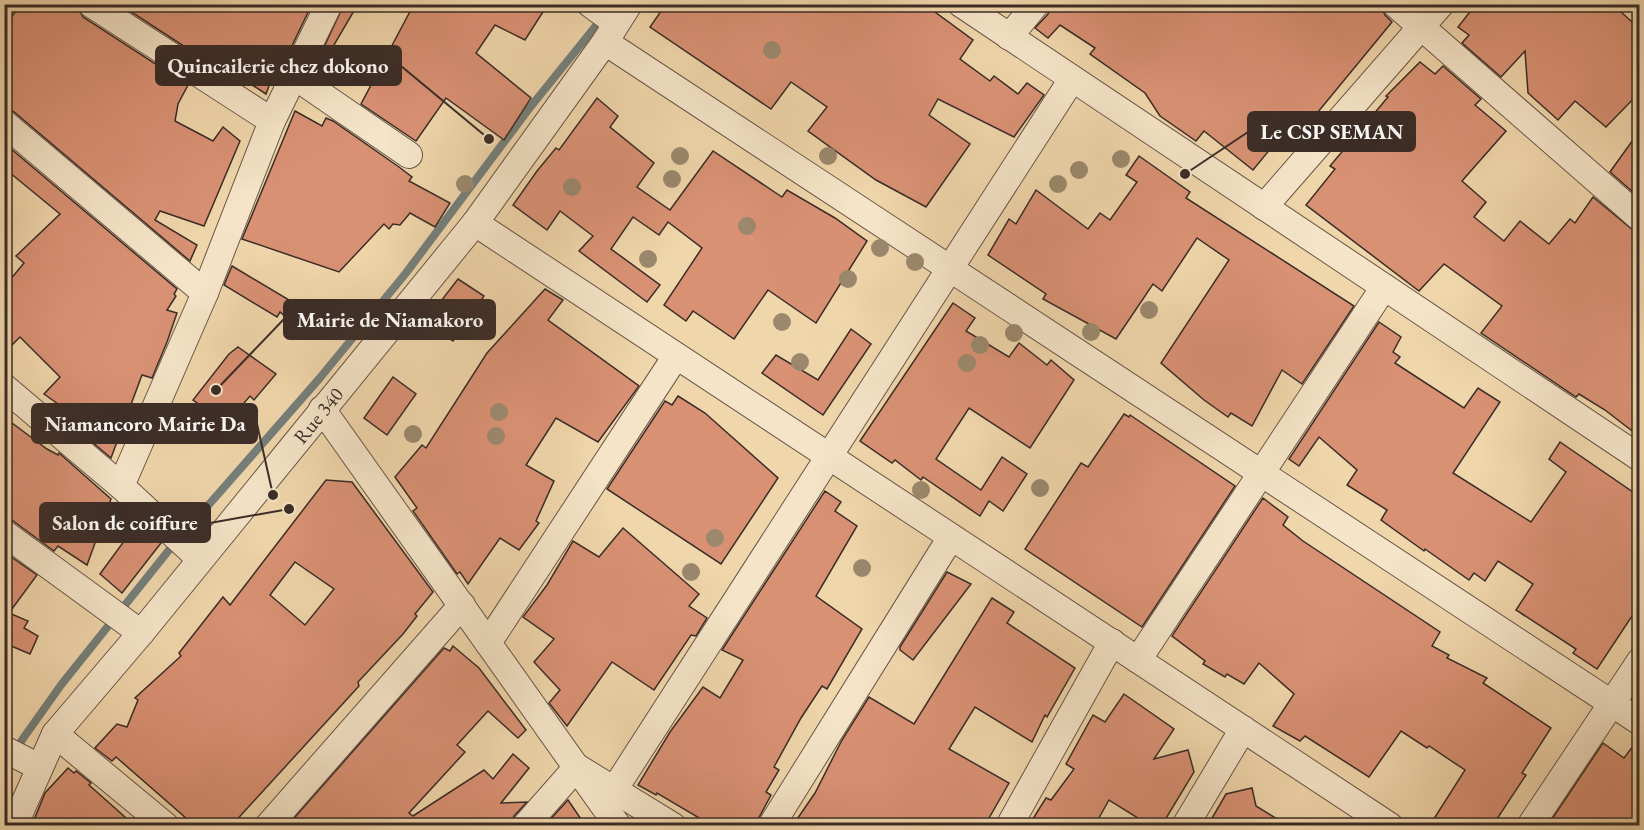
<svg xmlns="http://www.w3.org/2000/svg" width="1644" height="830" viewBox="0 0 1644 830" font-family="'EB Garamond',serif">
	<rect width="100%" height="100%" fill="#f0d6ab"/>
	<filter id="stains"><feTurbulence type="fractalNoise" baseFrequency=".00333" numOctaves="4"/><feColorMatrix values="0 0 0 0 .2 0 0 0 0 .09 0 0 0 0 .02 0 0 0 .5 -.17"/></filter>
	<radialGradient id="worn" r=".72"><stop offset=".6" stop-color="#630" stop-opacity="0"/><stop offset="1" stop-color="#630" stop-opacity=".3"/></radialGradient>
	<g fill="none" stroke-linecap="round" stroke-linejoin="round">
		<!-- stream -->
		<polyline stroke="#757f7b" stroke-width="8" points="4,772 22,740 61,685 169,550 319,379 406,273 528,110 603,17"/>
	</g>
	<!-- building -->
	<g fill="#d99174" stroke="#3a2c27" stroke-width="1.5" fill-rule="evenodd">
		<polygon points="22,4 76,4 83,17 188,85 178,104 175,121 213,141 223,127 240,141 204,226 160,211 155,220 197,245 190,261 14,112 4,108 4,26"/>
		<polygon points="119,4 312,4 287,56 281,53 266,94 223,66 204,56 202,58"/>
		<polygon points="344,4 358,4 317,74 313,71"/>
		<polygon points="414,4 548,4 525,40 495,25 476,53 531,98 504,140 446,98 416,141 361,104"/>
		<polygon points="666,4 924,4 973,40 960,59 990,81 994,76 1018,94 1027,83 1044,95 1014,137 938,99 929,115 970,144 926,207 876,180 808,131 827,107 791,82 771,109 650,27"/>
		<polygon points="1051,4 1380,4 1385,15 1392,22 1304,129 1294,120 1253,170 1204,131 1196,141 1160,116 1145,93 1090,54 1095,48 1060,25 1048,38 1035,28 1048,14"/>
		<polygon points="1476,4 1612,4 1640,29 1640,92 1606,127 1575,101 1558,120 1528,93 1525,51 1501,77 1462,43 1469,35 1458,27"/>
		<polygon points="1420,62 1435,74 1443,66 1481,99 1475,105 1506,131 1462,181 1486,202 1474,217 1504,241 1520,221 1549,244 1570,219 1575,223 1593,197 1640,236 1640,437 1605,410 1579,394 1576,397 1481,333 1502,306 1444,264 1419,291 1306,205 1335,169 1330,166 1388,97 1386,96"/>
		<polygon points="597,98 618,116 610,127 654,163 637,187 670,210 713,151 782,197 787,190 835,218 867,241 816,323 768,290 734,339 693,311 686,321 664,305 702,248 668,222 659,235 633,217 611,249 660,285 647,302 579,251 593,236 560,211 547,230 513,205 537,171 556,148 559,150"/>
		<polygon points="295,111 322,126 326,118 333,121 399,167 412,177 409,181 450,203 435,227 410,213 400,225 393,224 389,229 384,224 339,272 242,239"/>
		<polygon points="1640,130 1640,187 1634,193 1610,172"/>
		<polygon points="4,143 177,289 174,294 176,296 167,310 177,313 167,342 152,378 142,375 111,458 72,425 76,417 44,394 60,377 20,337 4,353 4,287 24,263 16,256 60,214 4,168"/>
		<polygon points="1139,156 1190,192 1186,198 1354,306 1302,384 1282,370 1252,426 1231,413 1228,417 1204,400 1161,363 1229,260 1197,238 1162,291 1153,284 1116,339 1043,299 1046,294 988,255 1009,219 1016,224 1036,190 1088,229 1100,213 1110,220 1137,182 1126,175"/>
		<polygon points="232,266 304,309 310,302 325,314 307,336 280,312 277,317 224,285"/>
		<polygon points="458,279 484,296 453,341 424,323"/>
		<polygon points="545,289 563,300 548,320 639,386 598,442 556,418 526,465 554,481 536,521 539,523 519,550 500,538 468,584 460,572 457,574 413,511 417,508 395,477 422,445 426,448 487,353"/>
		<polygon points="953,303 975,318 966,331 1009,357 1019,343 1047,365 1051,360 1074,380 1030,448 969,408 936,459 981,490 1002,457 1027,474 1003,511 989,501 980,516 923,477 921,480 895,460 892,463 860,441"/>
		<polygon points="1379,322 1401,337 1393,352 1400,357 1395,363 1464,408 1478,388 1500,402 1453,473 1531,522 1566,472 1549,459 1560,442 1640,497 1640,604 1597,669 1573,653 1576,649 1516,610 1533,584 1498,561 1485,581 1474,573 1469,580 1425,549 1424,551 1381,520 1387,510 1347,485 1357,470 1319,437 1299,466 1289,459"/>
		<polygon points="851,329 871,344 823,415 762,373 776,355 818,380"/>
		<polygon points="238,347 276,374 254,400 250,396 227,423 193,400 229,354"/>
		<polygon points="393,377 416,394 387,435 364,418"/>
		<polygon points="678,396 705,413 778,478 721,564 607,489 665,401 672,405"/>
		<polygon points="1124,414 1129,417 1130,415 1235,486 1142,627 1025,549 1081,463 1088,467"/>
		<polygon points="4,417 47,449 58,455 59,453 111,499 87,565 58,546 54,551 13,521 4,518"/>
		<path d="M326,480L352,482L433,592L415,614L417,616L403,634L358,682L359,686L232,825H194L116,757L112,761L95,748L117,724L127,727L138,700L135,698L181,656L179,653L223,597L230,605ZM295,562L334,589L305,625L270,595Z"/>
		<polygon points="825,491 841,502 835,511 857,526 816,596 862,629 827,689 822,686 801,718 774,767 779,770 766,792 771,795 755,825 711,825 657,793 656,795 638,785 670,732 703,687 720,698 743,660 722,650"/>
		<polygon points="1263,498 1288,517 1283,525 1303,541 1440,632 1432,646 1449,655 1447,658 1487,678 1483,683 1551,728 1522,773 1526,775 1493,825 1430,825 1465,770 1429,746 1427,748 1401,731 1369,777 1305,736 1300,741 1273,726 1294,694 1259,663 1244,684 1227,674 1225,677 1203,664 1205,661 1172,636"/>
		<polygon points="138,522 161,543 122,593 100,574"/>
		<polygon points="623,528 699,594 689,606 707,618 696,636 691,635 654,690 612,662 567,726 549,703 560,690 534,662 554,639 523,617 547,585 573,541 599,557"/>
		<polygon points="4,552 37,575 9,613 28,621 24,628 38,636 30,654 9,645 12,636 4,632"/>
		<polygon points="947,572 971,584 913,660 900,650 900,647"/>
		<polygon points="992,598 1014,612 1007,623 1075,668 1047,717 1045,715 1032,742 975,707 949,749 1009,783 985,825 793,825 815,793 842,740 869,697 914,724"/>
		<polygon points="453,646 479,668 526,730 518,738 488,711 457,745 465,752 409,813 413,816 484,770 493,779 513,754 529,768 501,803 527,802 514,816 510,825 288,825 444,648 450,651"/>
		<polygon points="1124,694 1174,729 1154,759 1188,750 1194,772 1162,825 1149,825 1109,800 1095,825 1029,825 1046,798 1051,800 1074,769 1066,764 1093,715 1105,722"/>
		<polygon points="1640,737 1640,815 1633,825 1548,825 1603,743 1624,758"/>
		<polygon points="68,768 74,773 76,771 91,783 89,785 134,825 32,825 45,793"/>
		<polygon points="1252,788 1256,806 1287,825 1208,825 1226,794"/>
		<polygon points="568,800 585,825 545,825"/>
	</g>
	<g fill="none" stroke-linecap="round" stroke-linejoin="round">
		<defs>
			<g id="minor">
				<polyline points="91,4 272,121"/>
				<polyline points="590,4 616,23"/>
				<polyline points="961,4 1640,458"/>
				<polyline points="1395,4 1640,218"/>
				<polyline points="1009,37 1036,4"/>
				<polyline points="605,42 1640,722"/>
				<polyline points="294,76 409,155"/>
				<polyline points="4,123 205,293"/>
				<polyline points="1264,207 1441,4"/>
				<polyline points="475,223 1390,826"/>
				<polyline points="4,387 121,486 205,293 272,121 329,4"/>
				<polyline points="322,409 618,826"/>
				<polyline points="121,486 200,559"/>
				<polyline points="4,533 141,633"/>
				<polyline points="488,643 676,356"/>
				<polyline points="1138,660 1384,287"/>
				<polyline points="55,734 166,826"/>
				<polyline points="4,749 39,767"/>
				<polyline points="614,790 1072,79"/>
				<path id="s1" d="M14,826L55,734L141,633L475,223L605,42L629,4"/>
				<polyline points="268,826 462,605"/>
				<polyline points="525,826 577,767 673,826"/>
				<polyline points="771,826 951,537"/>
				<polyline points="1009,826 1112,642"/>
				<polyline points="1185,826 1243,729"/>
				<polyline points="1530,826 1640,661"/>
			</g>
		</defs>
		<!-- minor casing -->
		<use href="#minor" stroke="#685648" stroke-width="28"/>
		<!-- minor -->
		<use href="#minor" stroke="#f5e4c8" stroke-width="26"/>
	</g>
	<!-- trees -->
	<g fill="#9b886d">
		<circle cx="772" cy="50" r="9"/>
		<circle cx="680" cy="156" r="9"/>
		<circle cx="828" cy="156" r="9"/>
		<circle cx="1121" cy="159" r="9"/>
		<circle cx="1079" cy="170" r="9"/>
		<circle cx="672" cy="179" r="9"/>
		<circle cx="465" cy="184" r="9"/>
		<circle cx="1058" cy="184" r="9"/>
		<circle cx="572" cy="187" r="9"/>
		<circle cx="747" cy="226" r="9"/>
		<circle cx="880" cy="248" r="9"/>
		<circle cx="648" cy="259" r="9"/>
		<circle cx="915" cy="262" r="9"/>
		<circle cx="848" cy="279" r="9"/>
		<circle cx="1149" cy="310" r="9"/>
		<circle cx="782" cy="322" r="9"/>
		<circle cx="1091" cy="332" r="9"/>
		<circle cx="1014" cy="333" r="9"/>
		<circle cx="980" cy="345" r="9"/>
		<circle cx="800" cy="362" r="9"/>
		<circle cx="967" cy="363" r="9"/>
		<circle cx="499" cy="412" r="9"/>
		<circle cx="413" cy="434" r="9"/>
		<circle cx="496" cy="436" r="9"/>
		<circle cx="1040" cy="488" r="9"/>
		<circle cx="921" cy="490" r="9"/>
		<circle cx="715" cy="538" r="9"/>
		<circle cx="862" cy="568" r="9"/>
		<circle cx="691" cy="572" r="9"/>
	</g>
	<g text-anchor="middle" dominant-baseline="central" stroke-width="5" stroke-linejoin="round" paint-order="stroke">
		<!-- street labels -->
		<g font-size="20" fill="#3a2c27" stroke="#f5e4c8">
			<text stroke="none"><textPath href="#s1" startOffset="514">Rue 340</textPath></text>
		</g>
	</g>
	<!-- callouts -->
	<path fill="none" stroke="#3a2c27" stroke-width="2" d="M489 139L401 66M1185 174L1248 132M216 390L284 319M273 495L257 424M289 509L210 523"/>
	<g fill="#3a2c27" stroke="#f5e4c8" stroke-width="2">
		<circle cx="489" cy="139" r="6"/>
		<circle cx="1185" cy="174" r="6"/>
		<circle cx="216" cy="390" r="6"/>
		<circle cx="273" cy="495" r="6"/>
		<circle cx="289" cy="509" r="6"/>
	</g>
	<g fill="#3a2c27" stroke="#3a2c27" stroke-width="2">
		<rect x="156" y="46" width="245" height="39" rx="6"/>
		<rect x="1248" y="112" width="167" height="39" rx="6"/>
		<rect x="284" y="300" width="211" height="39" rx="6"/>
		<rect x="32" y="404" width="225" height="39" rx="6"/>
		<rect x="40" y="503" width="170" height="39" rx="6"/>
	</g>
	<g font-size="21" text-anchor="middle" font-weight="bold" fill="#fff">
		<text x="278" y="73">Quincailerie chez dokono</text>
		<text x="1332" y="139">Le CSP SEMAN</text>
		<text x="390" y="327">Mairie de Niamakoro</text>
		<text x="145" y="431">Niamancoro Mairie Da</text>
		<text x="125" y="530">Salon de coiffure</text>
	</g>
	<!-- margin -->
	<rect width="1644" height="830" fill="none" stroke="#f0d6ab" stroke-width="24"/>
	<rect x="6" y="6" width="1632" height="818" fill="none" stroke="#3a2c27" stroke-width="3"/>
	<rect x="12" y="12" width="1620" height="806" fill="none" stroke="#3a2c27" stroke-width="1.5"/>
	<rect width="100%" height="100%" filter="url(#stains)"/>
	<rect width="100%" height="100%" fill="url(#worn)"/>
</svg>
